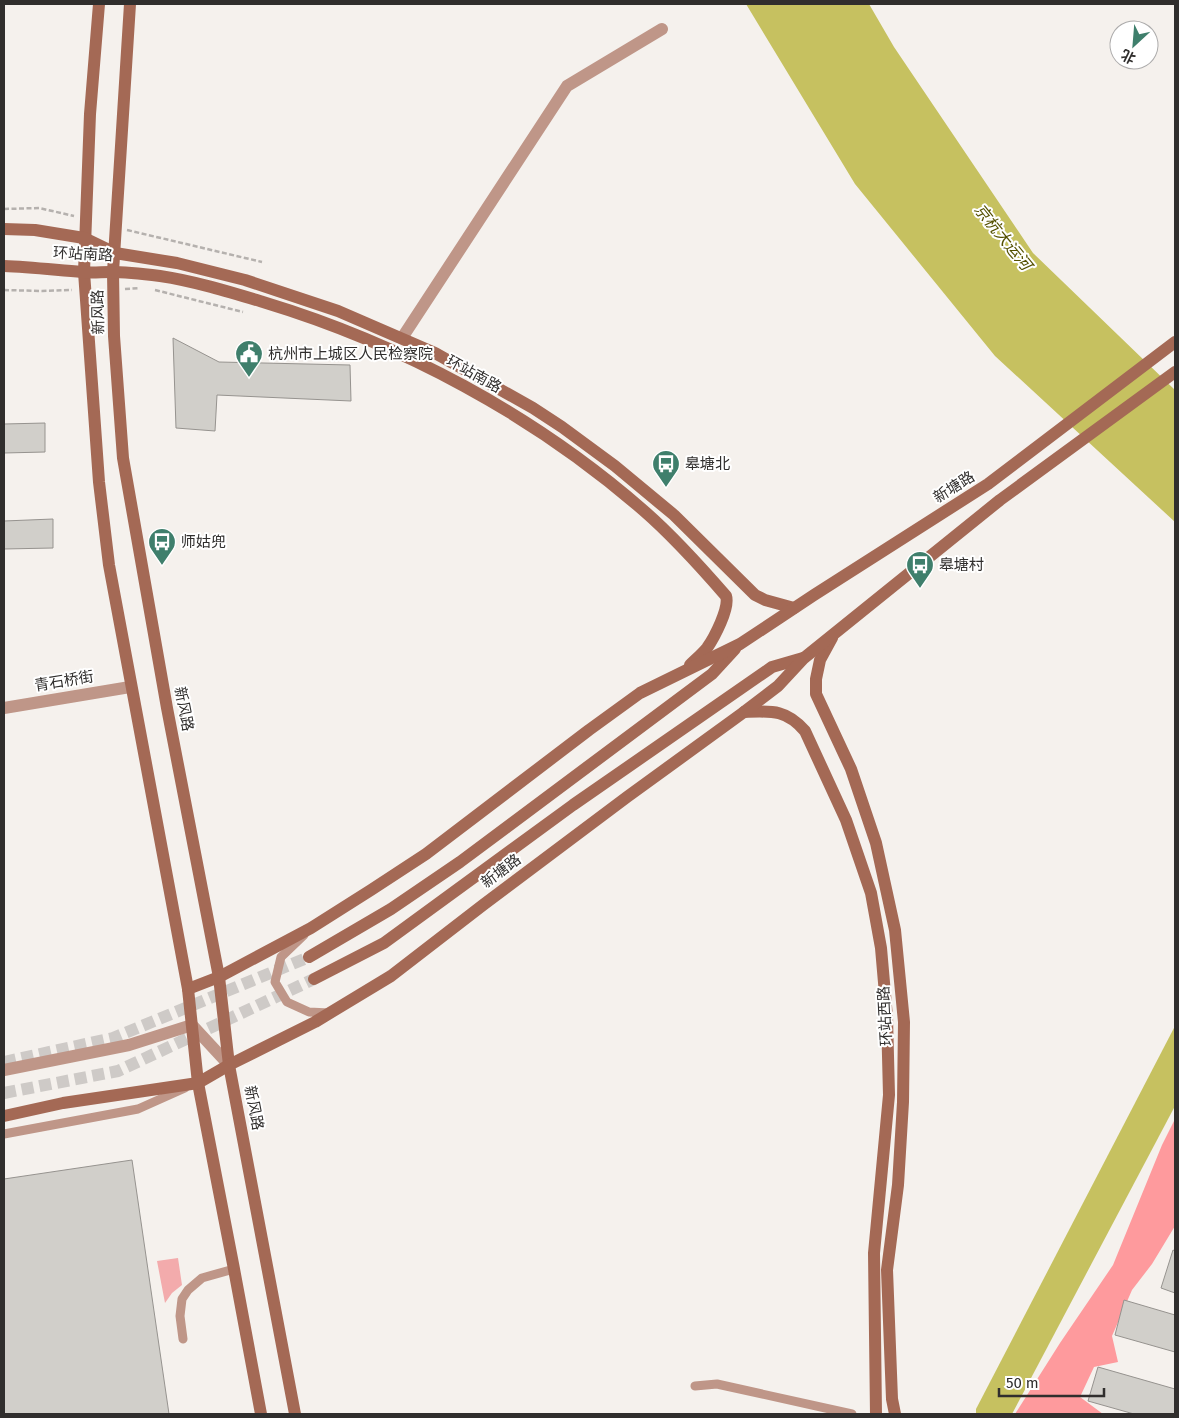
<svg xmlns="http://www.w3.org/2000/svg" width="1179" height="1418" viewBox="0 0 1179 1418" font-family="'Fira Sans','Noto Sans SC',sans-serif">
	<rect width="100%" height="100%" fill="#f5f1ed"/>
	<!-- green -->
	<polygon fill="#f3abac" points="178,1258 182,1285 172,1293 165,1303 157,1261"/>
	<!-- forest -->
	<polygon fill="#fe9a9d" points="1175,1119 1175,1226 1152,1264 1132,1290 1112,1336 1118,1362 1094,1367 1080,1397 1103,1414 1015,1414 1060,1343 1113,1265 1162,1145"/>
	<!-- water -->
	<g fill="#c6c160">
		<polygon points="746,4 869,4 894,47 1033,253 1175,390 1175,522 995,356 855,184"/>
		<polygon points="1175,1026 1175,1106 1012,1414 976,1414 976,1409"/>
	</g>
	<!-- building -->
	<g fill="#d1cfca" stroke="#96938f">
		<polygon points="173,338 219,362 350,365 351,401 217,395 215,431 176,428"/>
		<polygon points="45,423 45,452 4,453 4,424"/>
		<polygon points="53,519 53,548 4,549 4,521"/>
		<polygon points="132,1160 169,1414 4,1414 4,1179"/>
		<polygon points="1173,1250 1175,1251 1175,1293 1161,1288"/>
		<polygon points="1124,1300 1175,1315 1175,1352 1115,1335"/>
		<polygon points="1098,1367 1175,1389 1175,1414 1134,1414 1088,1401"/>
	</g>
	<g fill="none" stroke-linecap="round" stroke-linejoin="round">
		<!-- secondary-tunnel -->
		<g stroke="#cecac7" stroke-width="12" stroke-dasharray="12 6" stroke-linecap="butt">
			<polyline points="4,1062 113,1038 309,957"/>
			<polyline points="4,1093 118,1071 314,979"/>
		</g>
		<!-- path -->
		<g stroke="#b5b1ae" stroke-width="2.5" stroke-dasharray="5 2.5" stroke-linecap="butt">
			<polyline points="4,209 39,208 74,216"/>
			<polyline points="127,230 262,262"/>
			<polyline points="125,289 140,288"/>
			<polyline points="4,290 42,291 72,290"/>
			<polyline points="155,290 243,312"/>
		</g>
		<!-- lane -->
		<g stroke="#bf9688" stroke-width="9">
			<polyline points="304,935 281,957 275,982 287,1002 309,1012 329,1013"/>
			<polyline points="4,1134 138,1109 185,1088"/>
			<polyline points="183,1339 180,1316 182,1299 188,1290 202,1278 234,1269"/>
			<polyline points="695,1386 717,1384 852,1414"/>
		</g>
		<!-- street -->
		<g stroke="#bf9688" stroke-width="12">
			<polyline points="402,338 567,86 662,29"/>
			<polyline points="4,708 130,687"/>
			<polyline points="4,1070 129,1045 192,1025 229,1065"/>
		</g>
		<!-- secondary -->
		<g stroke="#a46955" stroke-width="12">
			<polyline points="99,4 90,114 84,272 99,482 109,565 188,989 198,1083 234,1269 261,1414"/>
			<polyline points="130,4 113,272 114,336 123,458 167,708 219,977 229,1065 295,1414"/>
			<polyline points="4,229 35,230 84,238 115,253 177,263 245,280 338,311 435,353 533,408 562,427 615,466 674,515 755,595 765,600 794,608"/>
			<path d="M4,266C30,267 56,270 82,272C91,273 101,272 110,272C126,272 144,274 160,276C194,281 230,292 263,302C402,344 534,415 643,510C673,536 700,566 726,596C730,608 714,638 707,648C702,654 695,660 690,665"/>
			<polyline points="832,638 820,660 816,679 816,694 851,769 876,843 895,930 904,1022 903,1102 898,1185 887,1270 892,1399 895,1414"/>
			<path d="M744,712C771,711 786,709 805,731L846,820L871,893L881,948L887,1017L889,1095L874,1253L876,1414"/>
			<polyline points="309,957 391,909 460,862 712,674 735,649"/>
			<polyline points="314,979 384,943 573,805 772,667 803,658"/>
			<polyline points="188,989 219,977 311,928 371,890 426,854 589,730 640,693 740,644 814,595 988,484 1175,342"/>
			<polyline points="4,1116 63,1103 198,1083 229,1065 315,1022 391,976 483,905 627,797 744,712 778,686 804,658 1000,500 1175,372"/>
		</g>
	</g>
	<!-- icons -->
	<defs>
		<symbol id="civic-pin" viewBox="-11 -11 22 30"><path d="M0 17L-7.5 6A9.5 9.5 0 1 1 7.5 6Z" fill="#3f7f6c" stroke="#fff"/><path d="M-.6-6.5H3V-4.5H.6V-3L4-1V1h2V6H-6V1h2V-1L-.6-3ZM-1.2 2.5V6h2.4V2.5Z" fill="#fff"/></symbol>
		<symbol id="bus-pin" viewBox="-11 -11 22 30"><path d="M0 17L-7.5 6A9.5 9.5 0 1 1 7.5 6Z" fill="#3f7f6c" stroke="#fff"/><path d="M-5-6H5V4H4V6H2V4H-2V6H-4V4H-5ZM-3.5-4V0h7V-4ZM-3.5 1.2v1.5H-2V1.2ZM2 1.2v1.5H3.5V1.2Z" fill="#fff"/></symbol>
	</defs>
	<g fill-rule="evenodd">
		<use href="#civic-pin" x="233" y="338" width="32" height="43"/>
		<use href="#bus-pin" x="650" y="448" width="32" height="43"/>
		<use href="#bus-pin" x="146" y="526" width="32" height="43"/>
		<use href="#bus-pin" x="904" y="549" width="32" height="43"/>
	</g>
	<g text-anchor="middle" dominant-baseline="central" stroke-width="4" stroke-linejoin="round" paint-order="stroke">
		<!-- street labels -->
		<g font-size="15" fill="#302e2d" stroke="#fff">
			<text transform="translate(83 254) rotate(3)">环站南路</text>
			<text transform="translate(98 312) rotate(-91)">新风路</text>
			<text transform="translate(474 374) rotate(29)">环站南路</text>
			<text transform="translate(954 487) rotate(-32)">新塘路</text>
			<text transform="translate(64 681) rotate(-9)">青石桥街</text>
			<text transform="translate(184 709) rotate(79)">新风路</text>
			<text transform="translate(501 871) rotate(-37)">新塘路</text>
			<text transform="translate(885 1016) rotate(-93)">环站西路</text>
			<text transform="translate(254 1108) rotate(79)">新风路</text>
		</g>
		<!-- poi labels -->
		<g font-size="15" fill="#302e2d" stroke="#fff" text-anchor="start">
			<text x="268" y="354">杭州市上城区人民检察院</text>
			<text x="685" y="464">皋塘北</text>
			<text x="181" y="542">师姑兜</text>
			<text x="939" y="565">皋塘村</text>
		</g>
		<!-- water labels -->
		<g font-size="16" font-style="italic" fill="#545000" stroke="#fff">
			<text transform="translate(1003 237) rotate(51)">京杭大运河</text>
		</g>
	</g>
	<!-- border -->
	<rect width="1179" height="1418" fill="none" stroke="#302e2d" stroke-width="10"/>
	<!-- north arrow -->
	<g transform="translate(1134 45) rotate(206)"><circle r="24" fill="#ffffff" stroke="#acabab"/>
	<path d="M0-4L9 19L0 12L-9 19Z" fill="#3f7f6c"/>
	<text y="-8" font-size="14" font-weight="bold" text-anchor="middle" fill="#302e2d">北</text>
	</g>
	<!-- scale -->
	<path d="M999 1388v8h105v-8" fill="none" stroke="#302e2d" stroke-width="2.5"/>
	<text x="1006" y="1388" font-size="15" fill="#302e2d" stroke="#ffffff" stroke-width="4" paint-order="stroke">50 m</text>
</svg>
